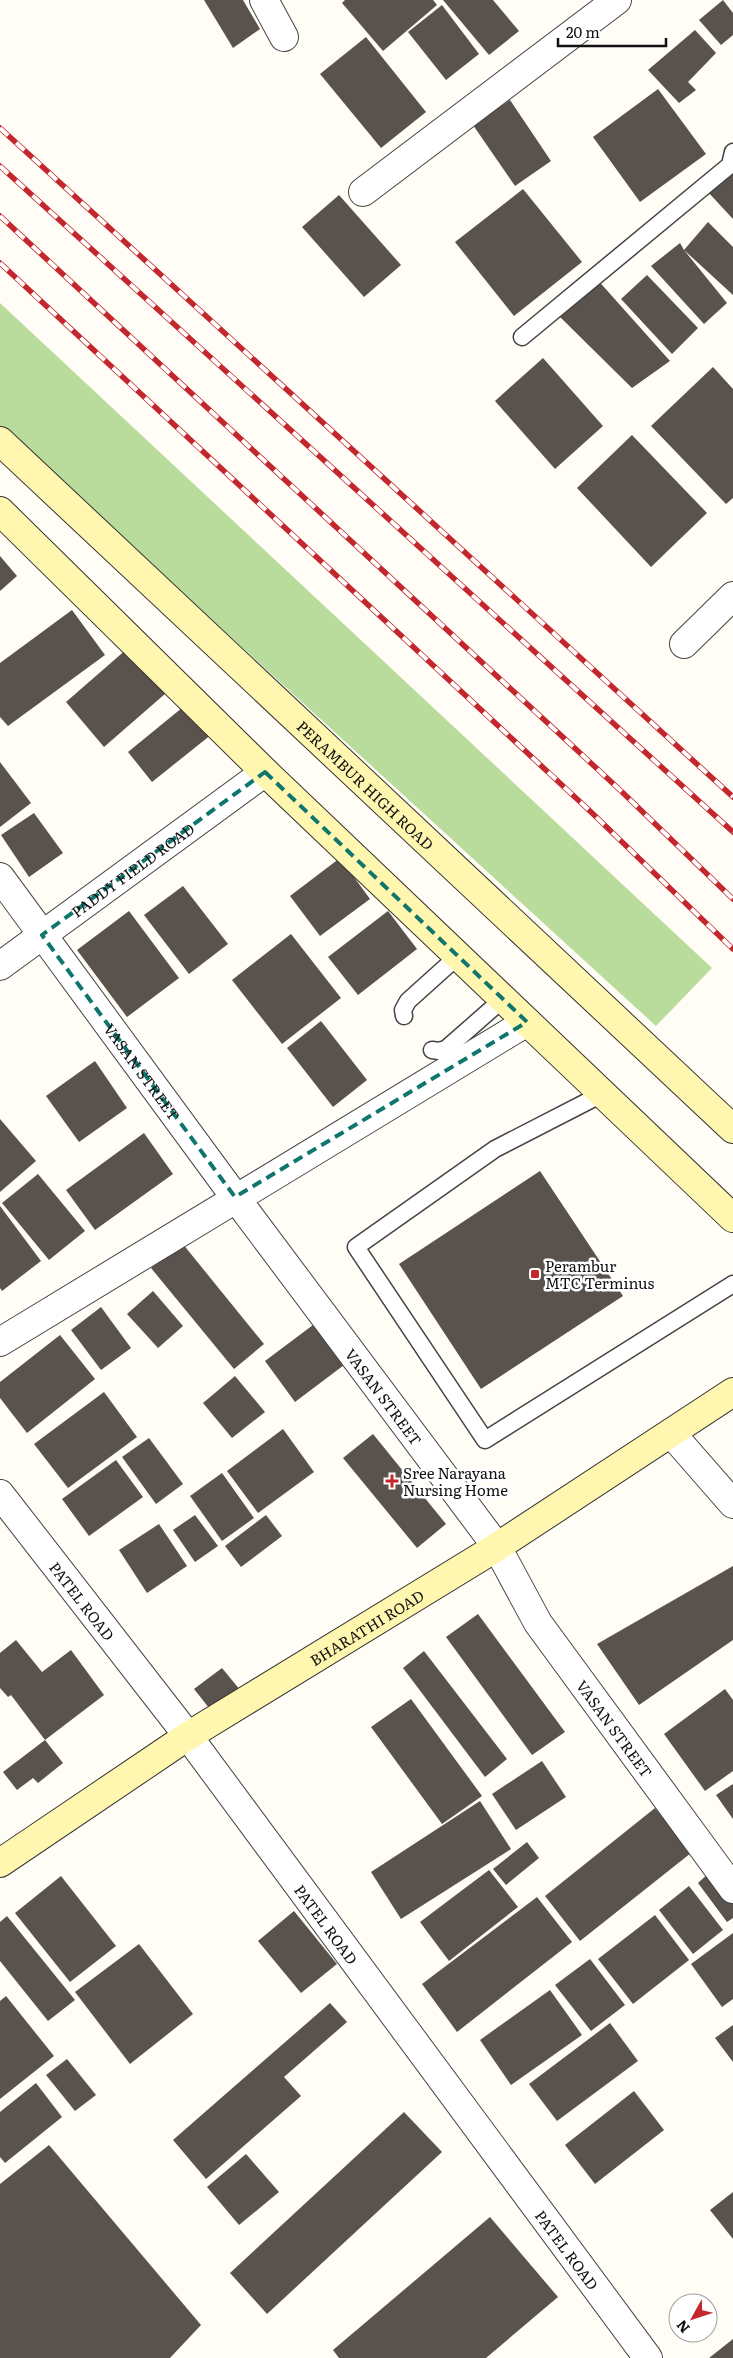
<svg xmlns="http://www.w3.org/2000/svg" width="733" height="2358" viewBox="0 0 733 2358" font-family="Literata,serif">
	<rect width="100%" height="100%" fill="#fffdf5"/>
	<!-- forest -->
	<polygon fill="#b9dc9c" points="0,303 712,968 656,1026 0,426"/>
	<!-- building -->
	<g fill="#5a524d">
		<polygon points="204,0 243,0 260,29 233,48"/>
		<polygon points="345,0 433,0 437,5 383,51 342,3"/>
		<polygon points="443,0 493,0 519,31 489,55"/>
		<polygon points="723,0 733,13 733,35 721,45 699,20"/>
		<polygon points="442,5 479,54 446,80 408,32"/>
		<polygon points="695,30 716,53 688,82 696,90 679,103 648,70"/>
		<polygon points="366,37 426,112 381,148 320,74"/>
		<polygon points="658,89 706,154 640,202 593,137"/>
		<polygon points="510,100 551,161 515,186 473,125"/>
		<polygon points="733,170 733,219 707,191"/>
		<polygon points="523,189 582,262 514,316 455,242"/>
		<polygon points="339,195 401,265 364,297 302,227"/>
		<polygon points="708,222 733,247 733,295 684,250 727,303 704,324 651,266 680,243 684,250"/>
		<polygon points="647,275 698,328 672,354 621,299"/>
		<polygon points="595,277 670,361 632,388 559,316"/>
		<polygon points="543,358 603,426 555,469 495,401"/>
		<polygon points="713,367 733,389 733,498 726,504 651,426"/>
		<polygon points="632,435 707,513 651,567 577,488"/>
		<polygon points="0,556 17,576 0,591"/>
		<polygon points="72,610 105,655 8,726 0,717 0,663"/>
		<polygon points="128,648 166,693 104,747 66,702"/>
		<polygon points="188,703 212,734 152,782 128,752"/>
		<polygon points="0,762 31,803 0,827"/>
		<polygon points="34,813 63,853 29,877 1,835"/>
		<polygon points="340,858 370,899 320,936 290,896"/>
		<polygon points="183,886 228,944 189,974 144,915"/>
		<polygon points="129,911 179,978 127,1017 77,950"/>
		<polygon points="388,911 417,949 358,995 328,957"/>
		<polygon points="291,934 341,998 282,1044 232,980"/>
		<polygon points="321,1021 367,1080 333,1107 287,1048"/>
		<polygon points="95,1061 127,1108 79,1142 46,1096"/>
		<polygon points="0,1119 36,1161 0,1192"/>
		<polygon points="144,1133 173,1174 95,1230 66,1190"/>
		<polygon points="540,1171 623,1296 481,1389 399,1264"/>
		<polygon points="38,1174 85,1231 49,1260 2,1203"/>
		<polygon points="0,1206 41,1261 2,1291 0,1288"/>
		<polygon points="182,1243 264,1344 234,1369 151,1268"/>
		<polygon points="153,1291 183,1326 158,1348 127,1314"/>
		<polygon points="101,1307 131,1348 101,1370 71,1330"/>
		<polygon points="317,1322 348,1362 295,1402 265,1361"/>
		<polygon points="60,1335 95,1379 27,1433 0,1398 0,1382"/>
		<polygon points="235,1376 265,1412 232,1438 203,1403"/>
		<polygon points="104,1392 137,1437 68,1488 34,1444"/>
		<polygon points="283,1429 314,1472 258,1513 227,1471"/>
		<polygon points="373,1434 446,1524 417,1548 343,1458"/>
		<polygon points="149,1438 183,1484 156,1504 122,1457"/>
		<polygon points="116,1460 143,1497 89,1536 62,1499"/>
		<polygon points="222,1473 254,1518 222,1541 190,1496"/>
		<polygon points="195,1515 218,1546 195,1562 173,1530"/>
		<polygon points="266,1515 282,1536 241,1567 225,1546"/>
		<polygon points="159,1524 187,1566 147,1593 119,1550"/>
		<polygon points="733,1566 733,1640 639,1705 597,1644"/>
		<polygon points="478,1614 565,1732 532,1755 446,1637"/>
		<polygon points="16,1640 42,1672 71,1650 104,1695 45,1740 11,1695 8,1697 0,1688 0,1653"/>
		<polygon points="424,1651 507,1759 485,1777 403,1668"/>
		<polygon points="222,1668 245,1696 217,1718 194,1689"/>
		<polygon points="725,1689 733,1700 733,1771 705,1791 664,1734"/>
		<polygon points="411,1699 482,1796 442,1824 371,1727"/>
		<polygon points="45,1740 63,1763 38,1783 33,1778 17,1790 3,1772"/>
		<polygon points="542,1761 566,1797 516,1830 492,1794"/>
		<polygon points="733,1784 733,1819 716,1795"/>
		<polygon points="480,1801 511,1849 401,1919 371,1872"/>
		<polygon points="655,1808 691,1853 580,1941 545,1896"/>
		<polygon points="527,1842 539,1858 506,1885 493,1869"/>
		<polygon points="489,1870 518,1907 449,1961 420,1922"/>
		<polygon points="710,1872 733,1902 733,1918 727,1922 698,1883"/>
		<polygon points="61,1876 116,1946 70,1982 15,1913"/>
		<polygon points="689,1886 723,1930 693,1954 659,1910"/>
		<polygon points="537,1897 572,1942 457,2032 422,1984"/>
		<polygon points="294,1911 337,1964 301,1993 258,1941"/>
		<polygon points="655,1915 689,1960 633,2004 598,1959"/>
		<polygon points="7,1916 75,2000 48,2021 0,1961 0,1922"/>
		<polygon points="733,1933 733,1999 722,2007 691,1964"/>
		<polygon points="139,1944 193,2014 130,2064 75,1992"/>
		<polygon points="590,1959 625,2005 591,2031 555,1985"/>
		<polygon points="550,1990 582,2035 511,2085 480,2040"/>
		<polygon points="6,1996 54,2056 0,2099 0,2001"/>
		<polygon points="330,2003 347,2022 284,2077 301,2096 206,2179 173,2140"/>
		<polygon points="610,2023 638,2061 557,2121 529,2084"/>
		<polygon points="733,2025 733,2062 715,2038"/>
		<polygon points="67,2059 96,2095 75,2111 46,2075"/>
		<polygon points="36,2083 62,2117 5,2163 0,2157 0,2112"/>
		<polygon points="634,2091 664,2130 595,2184 565,2145"/>
		<polygon points="404,2112 442,2152 267,2314 230,2273"/>
		<polygon points="49,2145 201,2325 170,2358 0,2358 0,2184"/>
		<polygon points="246,2154 279,2192 239,2225 207,2187"/>
		<polygon points="733,2192 733,2239 710,2210"/>
		<polygon points="490,2217 558,2297 486,2358 339,2358 333,2350"/>
		<polygon points="733,2339 733,2358 709,2358"/>
	</g>
	<g fill="none" stroke-linecap="round" stroke-linejoin="round">
		<defs>
			<g id="lane">
				<polyline points="522,337 730,165 733,152"/>
				<polyline points="404,1016 403,1010 408,1001 458,956"/>
				<polyline points="432,1050 439,1051 446,1049 503,999"/>
				<polyline points="602,1094 495,1149 356,1247 485,1440 733,1284"/>
			</g>
			<g id="street">
				<polyline points="264,0 284,37"/>
				<polyline points="363,192 617,0"/>
				<polyline points="684,644 733,596"/>
				<path id="s1" d="M0,877L235,1197L497,1547L538,1623L733,1889"/>
				<path id="s2" d="M0,966L265,772"/>
				<polyline points="0,1342 527,1022"/>
				<polyline points="671,1433 733,1504"/>
				<path id="s3" d="M0,1494L188,1736L648,2358"/>
			</g>
			<g id="secondary">
				<path id="s4" d="M0,441L733,1129"/>
				<polyline points="0,511 265,772 733,1218"/>
				<path id="s5" d="M0,1863L188,1736L497,1547L733,1392"/>
			</g>
		</defs>
		<!-- lane casing -->
		<use href="#lane" stroke="#444" stroke-width="19"/>
		<!-- street casing -->
		<use href="#street" stroke="#444" stroke-width="30"/>
		<!-- secondary casing -->
		<use href="#secondary" stroke="#333" stroke-width="30"/>
		<!-- lane -->
		<use href="#lane" stroke="#fff" stroke-width="16"/>
		<!-- street -->
		<use href="#street" stroke="#fff" stroke-width="28"/>
		<!-- secondary -->
		<use href="#secondary" stroke="#fff6b0" stroke-width="28"/>
		<defs>
			<g id="rail">
				<polyline points="0,128 733,797"/>
				<polyline points="0,166 733,832"/>
				<polyline points="0,216 620,790 733,899"/>
				<polyline points="0,263 591,812 733,949"/>
			</g>
		</defs>
		<!-- rail casing -->
		<use href="#rail" stroke="#c4262e" stroke-width="5.5"/>
		<!-- rail -->
		<use href="#rail" stroke="#fff" stroke-width="4" stroke-dasharray="11" stroke-linecap="butt"/>
	</g>
	<!-- marked area -->
	<path fill="none" stroke="#0f766e" stroke-width="4" stroke-dasharray="10 6" stroke-linejoin="round" d="M265,772L527,1022L235,1197L42,935Z"/>
	<!-- markers -->
	<g fill="#c4262e" stroke="#fff" stroke-width="2">
		<rect x="530" y="1269" width="10" height="10" rx="2.5"/>
		<path d="M389.5 1473.5h5v5h5v5h-5v5h-5v-5h-5v-5h5z"/>
	</g>
	<g text-anchor="middle" dominant-baseline="central" stroke-width="5" stroke-linejoin="round" paint-order="stroke">
		<!-- street labels -->
		<g font-size="15" fill="#111" stroke="#fff">
			<text stroke="none"><textPath href="#s4" startOffset="502">PERAMBUR HIGH ROAD</textPath></text>
			<text stroke="none"><textPath href="#s2" startOffset="164">PADDY FIELD ROAD</textPath></text>
			<text stroke="none"><textPath href="#s1" startOffset="241">VASAN STREET</textPath></text>
			<text stroke="none"><textPath href="#s1" startOffset="646">VASAN STREET</textPath></text>
			<text stroke="none"><textPath href="#s3" startOffset="135">PATEL ROAD</textPath></text>
			<text stroke="none"><textPath href="#s5" startOffset="436">BHARATHI ROAD</textPath></text>
			<text stroke="none"><textPath href="#s1" startOffset="1051">VASAN STREET</textPath></text>
			<text stroke="none"><textPath href="#s3" startOffset="540">PATEL ROAD</textPath></text>
			<text stroke="none"><textPath href="#s3" startOffset="945">PATEL ROAD</textPath></text>
		</g>
		<!-- poi labels -->
		<g font-size="15" fill="#111" stroke="#fff" text-anchor="start">
			<text x="545" y="1265">Perambur<tspan x="545" dy="17">MTC Terminus</tspan></text>
			<text x="403" y="1472">Sree Narayana<tspan x="403" dy="17">Nursing Home</tspan></text>
		</g>
	</g>
	<!-- north arrow -->
	<g transform="translate(693 2318) rotate(230)"><circle r="24" fill="#ffffff" stroke="#a0a0a0"/>
	<path d="M0-4L9 19L0 12L-9 19Z" fill="#c4262e"/>
	<text y="-8" font-size="14" font-weight="bold" text-anchor="middle" fill="#111111">N</text>
	</g>
	<!-- scale -->
	<path d="M558 38v8h108v-8" fill="none" stroke="#111111" stroke-width="2.5"/>
	<text x="566" y="38" font-size="15" fill="#111111" stroke="#ffffff" stroke-width="4" paint-order="stroke">20 m</text>
</svg>
